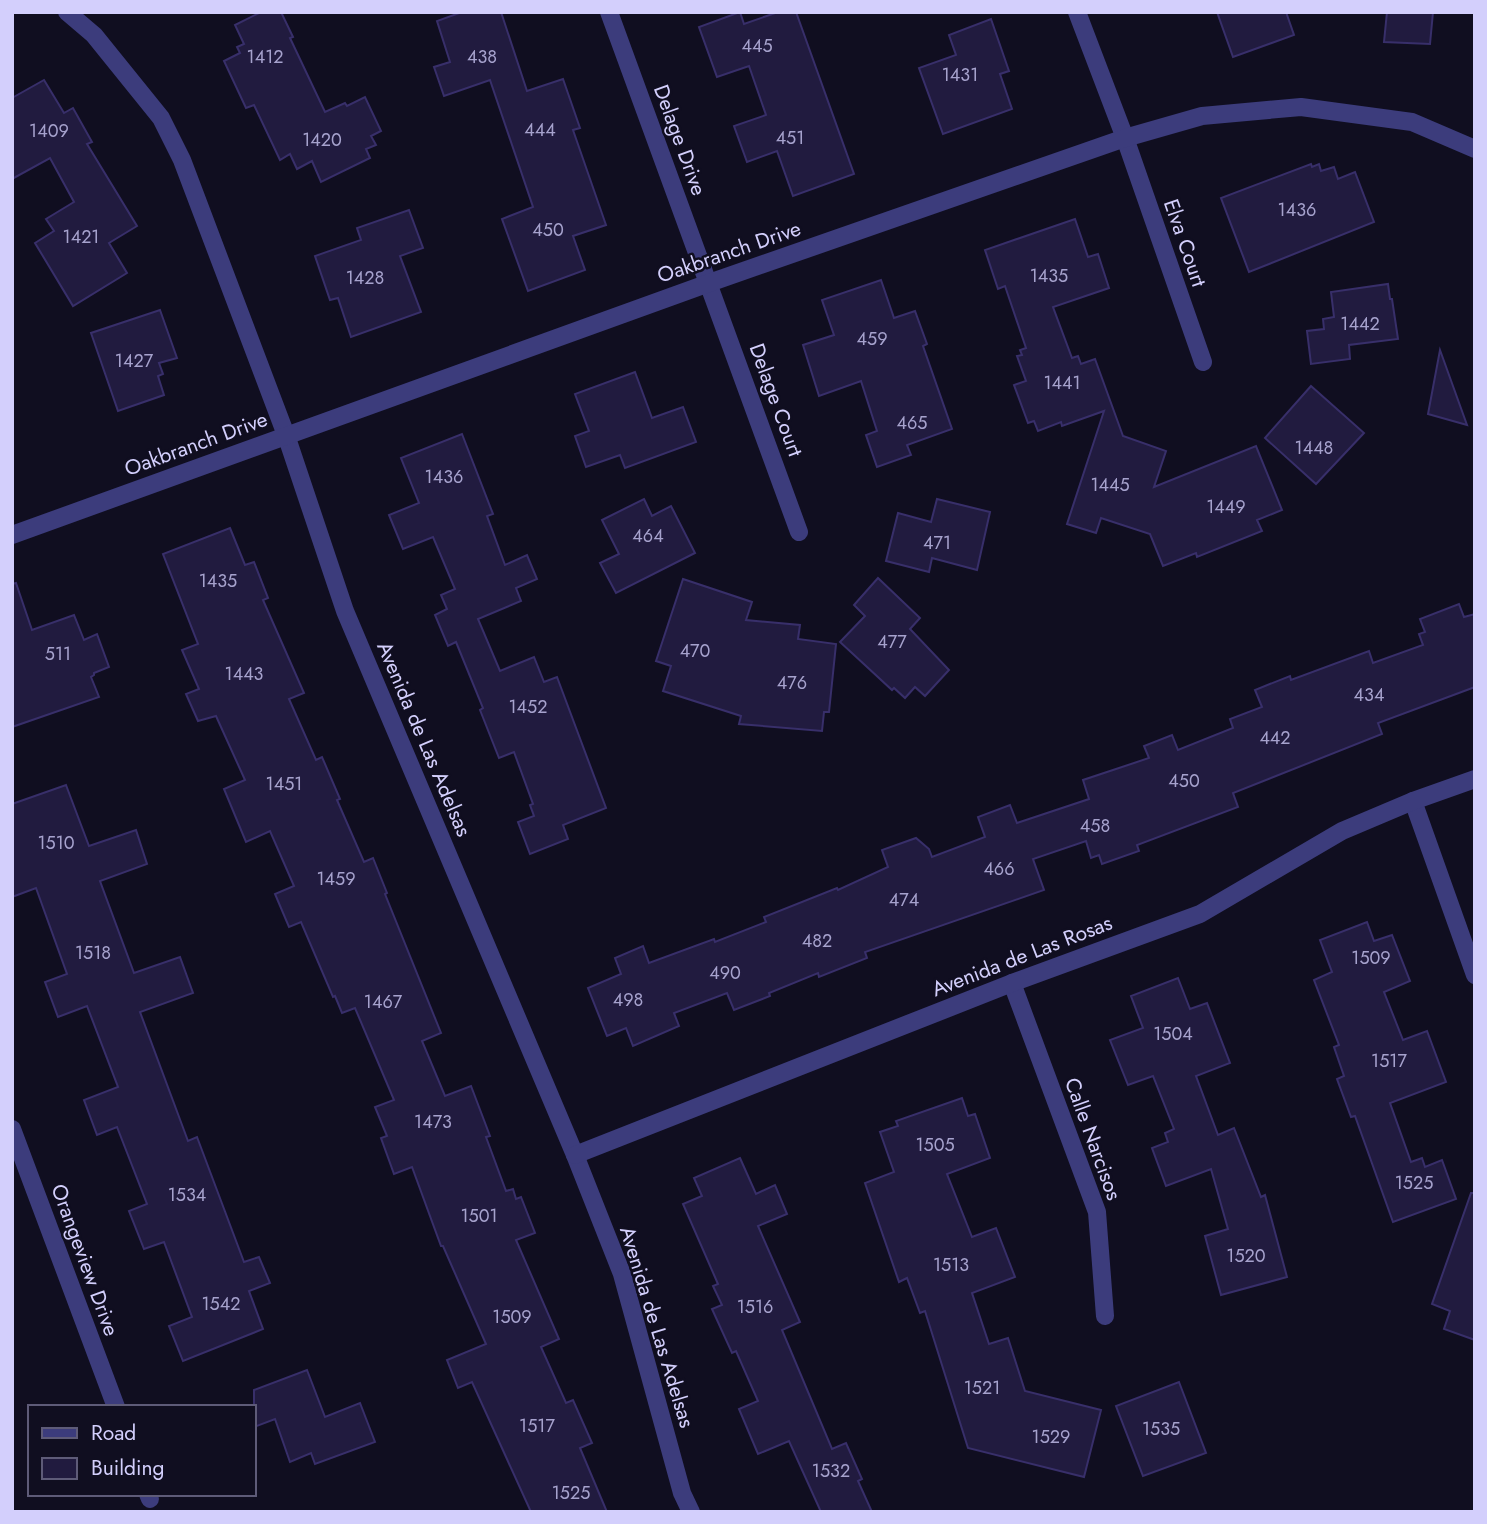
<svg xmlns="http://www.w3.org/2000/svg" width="1487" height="1524" viewBox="0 0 1487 1524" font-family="Jost,sans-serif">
	<rect width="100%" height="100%" fill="#100e20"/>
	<!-- building -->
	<g fill="#211b3f" stroke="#382f6a" stroke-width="2">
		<polygon points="261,12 281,12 293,37 290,38 325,112 345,103 347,106 365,97 381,131 371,136 376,145 366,149 370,158 321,182 312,161 297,169 290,154 280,160 254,105 246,108 224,61 240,53 237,47 244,44 235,25"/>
		<polygon points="462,12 501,12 527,91 563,79 580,128 573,130 606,225 573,236 585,270 528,291 502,219 533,207 490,80 444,96 434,67 450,62 437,21"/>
		<polygon points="740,12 744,24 778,12 796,12 854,174 793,196 777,151 747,162 734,126 766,115 749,66 717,77 699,27"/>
		<polygon points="1217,12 1286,12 1294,35 1233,57"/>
		<polygon points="1387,12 1433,12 1430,44 1384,42"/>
		<polygon points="991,19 1009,71 1000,74 1012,109 943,134 919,68 956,55 949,35"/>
		<polygon points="44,80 64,113 73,108 92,142 87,144 137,226 109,243 127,273 73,306 35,243 54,231 46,219 74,202 50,158 12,179 12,98"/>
		<polygon points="1311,164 1312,167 1319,164 1321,171 1334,167 1338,179 1355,172 1374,222 1249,272 1221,198"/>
		<polygon points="409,210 423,248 400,256 421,312 351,337 338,298 330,300 315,256 361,240 357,228"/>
		<polygon points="1075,219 1088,257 1098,254 1109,288 1053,307 1072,358 1078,356 1081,364 1095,359 1123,436 1166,451 1154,487 1256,446 1282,510 1257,520 1262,531 1197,557 1196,553 1163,566 1150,534 1101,518 1096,533 1067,524 1104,411 1062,426 1061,422 1038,431 1034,421 1028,423 1014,385 1026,381 1017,356 1022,355 1020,350 1026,348 1005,286 998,289 985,250"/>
		<polygon points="881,280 894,318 915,311 927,344 923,346 952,429 907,445 911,455 877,467 866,435 877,431 861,381 819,396 803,345 834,335 822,300"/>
		<polygon points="1388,284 1390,299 1392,299 1398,339 1349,345 1350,359 1311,364 1307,331 1324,329 1323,319 1334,317 1331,292"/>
		<polygon points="160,310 177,358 159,363 163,374 158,376 164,395 118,411 91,333"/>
		<polygon points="1440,350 1467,425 1428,414"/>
		<polygon points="635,372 652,418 683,407 696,442 625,468 620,455 586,467 575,436 589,431 575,394"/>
		<polygon points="1311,386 1364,433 1316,484 1265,438"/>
		<polygon points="462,434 493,514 487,516 505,565 527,555 537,579 516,588 521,601 478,619 500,671 534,657 544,682 557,677 606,808 563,825 568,839 530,854 518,822 534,816 530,805 533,804 514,752 499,758 480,710 483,708 456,642 448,646 435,615 447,609 441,595 455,589 433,537 403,549 389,515 419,503 401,458"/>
		<polygon points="644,499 652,516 671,506 695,553 616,593 600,563 619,554 602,520"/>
		<polygon points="937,499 990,512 977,570 932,558 929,572 886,561 898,513 931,522"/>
		<polygon points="230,528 245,565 254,562 268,598 263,600 304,693 289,699 316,760 322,757 340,799 337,800 364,862 373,858 387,893 385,894 441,1033 422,1041 445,1096 471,1086 490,1136 486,1137 506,1191 513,1189 516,1199 521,1197 535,1233 516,1240 559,1339 541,1347 566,1403 573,1400 592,1443 580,1448 607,1512 531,1512 472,1382 458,1388 447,1360 486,1344 443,1246 441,1246 412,1167 394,1174 381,1138 387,1136 375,1107 394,1100 355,1008 342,1013 335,996 333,997 301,922 289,927 275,894 294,886 270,831 246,842 224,789 245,780 216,716 198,721 186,694 199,689 182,650 198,644 163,554"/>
		<polygon points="878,578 920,618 910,629 949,670 925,696 915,687 905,698 894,688 892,690 840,642 865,616 854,605"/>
		<polygon points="683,579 752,602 746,620 800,625 798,639 836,644 829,712 824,712 822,731 739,724 741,716 663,691 671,666 656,661"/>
		<polygon points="16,583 32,630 74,615 84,640 97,634 109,667 94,673 94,675 91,677 99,697 12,727 12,584"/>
		<polygon points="1459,604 1464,617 1475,614 1475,687 1378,723 1382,734 1233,793 1238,807 1137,845 1139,851 1102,864 1099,855 1091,858 1086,841 1033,859 1044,890 865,952 867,958 819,977 818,973 769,993 770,996 734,1010 727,993 674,1013 679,1026 633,1046 626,1028 607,1036 588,988 621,974 615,958 643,946 649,963 714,939 715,942 766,922 764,917 837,888 838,890 888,867 882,850 916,838 929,849 932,857 985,837 978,817 1010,805 1017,823 1089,799 1083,780 1149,758 1144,746 1172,735 1178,750 1233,728 1230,719 1262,707 1255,690 1290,676 1291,680 1369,651 1373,663 1423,645 1419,634 1425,632 1420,619"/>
		<polygon points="66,785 89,846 136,830 147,864 100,881 134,973 180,957 193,993 140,1012 188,1141 197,1137 244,1262 259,1257 270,1283 249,1291 263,1329 183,1361 169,1326 192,1317 164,1242 144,1249 129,1211 147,1204 117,1127 97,1135 84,1100 118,1087 87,1006 58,1017 45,982 67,974 36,888 12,897 12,804"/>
		<polygon points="1367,922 1374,941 1392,935 1410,981 1384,992 1403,1040 1427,1031 1446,1082 1390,1103 1411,1162 1422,1158 1425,1167 1442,1160 1456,1199 1393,1222 1355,1116 1351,1117 1337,1079 1344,1076 1334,1047 1339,1045 1314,980 1332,972 1320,940"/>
		<polygon points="1178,978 1190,1009 1207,1003 1230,1063 1196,1076 1218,1135 1234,1128 1261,1197 1265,1195 1287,1277 1221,1295 1205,1236 1228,1229 1211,1169 1166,1186 1152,1148 1168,1142 1165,1133 1174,1129 1153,1076 1128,1085 1110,1040 1143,1028 1131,996"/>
		<polygon points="962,1098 968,1116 975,1114 990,1158 947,1174 972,1237 996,1228 1015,1277 972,1293 989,1344 1008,1338 1025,1391 1101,1410 1084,1477 968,1448 925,1311 920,1313 907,1278 899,1282 865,1183 894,1172 880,1132 898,1126 896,1121"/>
		<polygon points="740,1158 756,1194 775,1185 787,1214 758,1226 800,1322 782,1330 832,1449 846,1443 862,1479 858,1481 872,1512 821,1512 789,1441 758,1454 739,1409 758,1401 736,1351 732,1353 712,1309 722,1305 713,1286 718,1284 683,1204 702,1196 694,1178"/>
		<polygon points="1471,1193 1475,1193 1475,1340 1444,1329 1450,1311 1432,1304"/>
		<polygon points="307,1370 325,1417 360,1403 375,1442 315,1464 311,1453 290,1462 275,1419 254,1427 254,1390"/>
		<polygon points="1179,1382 1206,1453 1143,1476 1116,1406"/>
	</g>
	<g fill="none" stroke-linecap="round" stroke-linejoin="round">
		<!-- minor -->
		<g stroke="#3c3c7c" stroke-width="18">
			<polyline points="67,12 94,35 161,118 182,160 286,435 345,611 575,1155 622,1274 682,1493 691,1512"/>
			<polyline points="609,12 799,532"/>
			<polyline points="1077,12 1125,138 1203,362"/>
			<polyline points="12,535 709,283 1125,138 1202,116 1301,107 1412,122 1475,149"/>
			<polyline points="1413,801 1475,975"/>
			<polyline points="1012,983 1097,1212 1105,1316"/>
			<polyline points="12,1129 116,1407"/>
			<polyline points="575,1155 1012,983 1200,914 1342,831 1413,801 1475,779"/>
			<polyline points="148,1494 150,1499"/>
		</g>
	</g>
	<g text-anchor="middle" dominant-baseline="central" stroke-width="5" stroke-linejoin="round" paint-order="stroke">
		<!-- number labels -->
		<g font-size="18" fill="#a6a2cd">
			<text x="757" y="46">445</text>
			<text x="265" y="57">1412</text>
			<text x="482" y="57">438</text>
			<text x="960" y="75">1431</text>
			<text x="540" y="130">444</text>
			<text x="49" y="131">1409</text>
			<text x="790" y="138">451</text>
			<text x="322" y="140">1420</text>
			<text x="1297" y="210">1436</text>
			<text x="548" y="230">450</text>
			<text x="81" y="237">1421</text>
			<text x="1049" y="276">1435</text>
			<text x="365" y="278">1428</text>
			<text x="1360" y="324">1442</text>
			<text x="872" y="339">459</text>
			<text x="134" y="361">1427</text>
			<text x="1062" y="383">1441</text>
			<text x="912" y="423">465</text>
			<text x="1314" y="448">1448</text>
			<text x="444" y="477">1436</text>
			<text x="1110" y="485">1445</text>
			<text x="1226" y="507">1449</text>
			<text x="648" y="536">464</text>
			<text x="937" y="543">471</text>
			<text x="218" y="581">1435</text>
			<text x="892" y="642">477</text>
			<text x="695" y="651">470</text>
			<text x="58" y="654">511</text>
			<text x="244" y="674">1443</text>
			<text x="792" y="683">476</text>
			<text x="1369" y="695">434</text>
			<text x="528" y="707">1452</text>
			<text x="1275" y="738">442</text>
			<text x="1184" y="781">450</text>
			<text x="284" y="784">1451</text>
			<text x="1095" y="826">458</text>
			<text x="56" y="843">1510</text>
			<text x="999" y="869">466</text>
			<text x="336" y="879">1459</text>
			<text x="904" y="900">474</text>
			<text x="817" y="941">482</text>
			<text x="93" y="953">1518</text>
			<text x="1371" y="958">1509</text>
			<text x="725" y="973">490</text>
			<text x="628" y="1000">498</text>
			<text x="383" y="1002">1467</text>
			<text x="1173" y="1034">1504</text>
			<text x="1389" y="1061">1517</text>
			<text x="433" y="1122">1473</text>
			<text x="935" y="1145">1505</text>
			<text x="1414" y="1183">1525</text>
			<text x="187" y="1195">1534</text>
			<text x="479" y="1216">1501</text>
			<text x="1246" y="1256">1520</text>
			<text x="951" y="1265">1513</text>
			<text x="221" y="1304">1542</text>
			<text x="755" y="1307">1516</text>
			<text x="512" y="1317">1509</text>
			<text x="982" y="1388">1521</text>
			<text x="537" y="1426">1517</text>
			<text x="1161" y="1429">1535</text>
			<text x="1051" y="1437">1529</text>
			<text x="831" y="1471">1532</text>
			<text x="571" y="1493">1525</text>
		</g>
		<!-- street labels -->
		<g font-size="21" fill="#d3cffc" stroke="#100e20">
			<text transform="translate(680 140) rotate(70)">Delage Drive</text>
			<text transform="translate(1185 243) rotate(71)">Elva Court</text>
			<text transform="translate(729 252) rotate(-19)">Oakbranch Drive</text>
			<text transform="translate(776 400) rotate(70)">Delage Court</text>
			<text transform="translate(196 444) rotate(-20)">Oakbranch Drive</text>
			<text transform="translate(424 739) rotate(67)">Avenida de Las Adelsas</text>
			<text transform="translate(1022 956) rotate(-21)">Avenida de Las Rosas</text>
			<text transform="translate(1093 1139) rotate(70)">Calle Narcisos</text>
			<text transform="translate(85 1260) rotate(70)">Orangeview Drive</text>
			<text transform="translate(657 1327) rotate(73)">Avenida de Las Adelsas</text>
		</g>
	</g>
	<!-- border -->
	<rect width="1487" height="1524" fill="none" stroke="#d3cffc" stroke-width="28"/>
	<!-- legend -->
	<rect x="28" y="1405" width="228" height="91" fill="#100e20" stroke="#5e5b78" stroke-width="2"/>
	<rect x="42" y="1428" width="35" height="10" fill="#3c3c7c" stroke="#5e5b78" stroke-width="2"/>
	<text x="91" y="1440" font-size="21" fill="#d3cffc">Road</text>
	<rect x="42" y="1458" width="35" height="21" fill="#211b3f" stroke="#5e5b78" stroke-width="2"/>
	<text x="91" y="1475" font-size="21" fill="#d3cffc">Building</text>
</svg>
